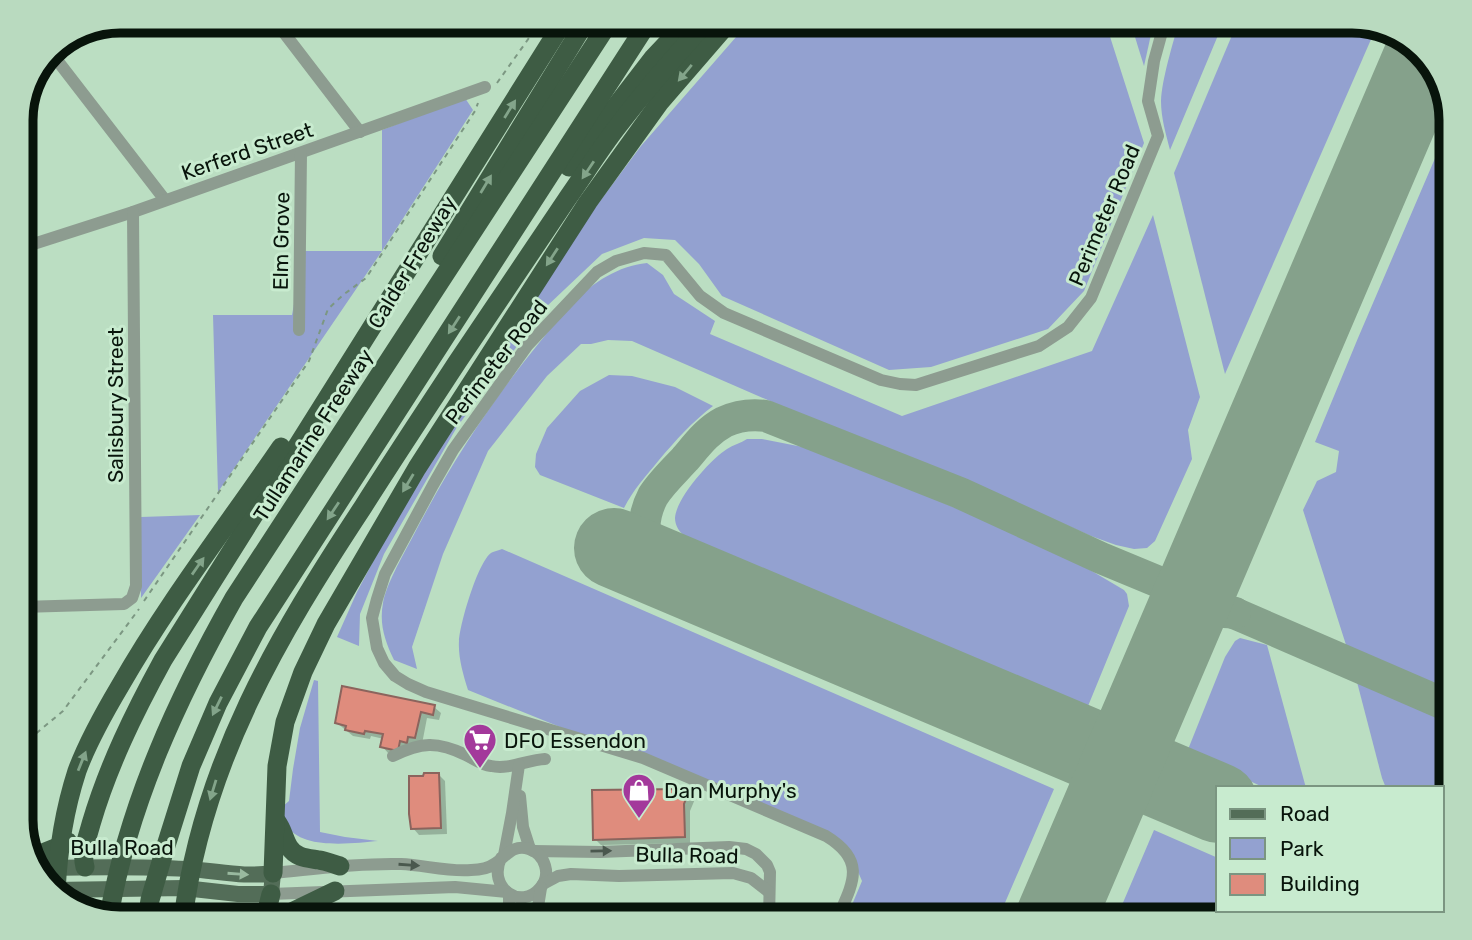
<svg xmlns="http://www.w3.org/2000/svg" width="1472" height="940" viewBox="0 0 1472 940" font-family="Rubik,sans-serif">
	<rect width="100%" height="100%" fill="#bbdec2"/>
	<!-- green -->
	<g fill="#93a1d0">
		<polygon points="750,21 1105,21 1144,143 1084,291 1048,329 931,367 889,370 722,296 699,264 675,240 644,238 602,254 546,307 457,427 384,554 360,614 359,646 337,637 357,592 406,499 565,248 641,146"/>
		<polygon points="1130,21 1154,21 1144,66"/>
		<path d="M1179,21H1224L1170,150C1166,134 1161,118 1161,101C1162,78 1173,44 1179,21Z"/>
		<polygon points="1238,21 1351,21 1376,28 1225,374 1174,173"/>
		<polygon points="465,98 473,110 382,251 218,492 213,315 292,315 304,251 382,251 382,130"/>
		<polygon points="1451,121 1451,691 1419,680 1347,648 1303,510 1317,481 1336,472 1339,451 1315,442 1358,338"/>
		<path d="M1153,215L1200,397L1188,430L1192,459L1155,541L1147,548L1134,549L1116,545L1091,536L1014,502L809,418L632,341L608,340L591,344H581L547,376L488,451L443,554L412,647L417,669L394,660C385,641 379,624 383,603C386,585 402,557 411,540C447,470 489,404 539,343C550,330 561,314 573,302C594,282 618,266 647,263L663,275L674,294L715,321L710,334L902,416L1092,351Z"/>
		<path d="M609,375L632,376L675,387L713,406C692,422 676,440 659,460C646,476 633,490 624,508L540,475L535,467L536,454L547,428L580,391Z"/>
		<path d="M747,439H762L813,449L973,515L1085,567L1124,590L1127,594L1129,606L1086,711L1051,698L685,536C679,532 675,525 675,518C676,498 711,459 727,449C733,445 741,443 747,439Z"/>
		<polygon points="200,515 141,598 141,517"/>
		<path d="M502,549L1054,789L998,919H846L862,881L848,849L841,840L468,690C463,674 458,657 459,641C460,623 478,562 491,553C493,552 499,550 502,549Z"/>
		<polygon points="1240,638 1267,645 1306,788 1265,788 1187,752 1225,657 1235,641"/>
		<path d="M314,680L318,681L320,832L345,837L378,841C354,843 300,851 286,824C284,819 283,812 282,807L289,801L293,769L300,728Z"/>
		<polygon points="1357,682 1451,721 1451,767 1436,788 1386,788 1382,778"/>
		<polygon points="1154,830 1218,858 1218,910 1342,910 1347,913 1350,919 1116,919"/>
	</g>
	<!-- shadow -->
	<g fill="#0003">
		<polygon points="21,537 27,537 31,540 31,554 27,554 27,565 21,565"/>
		<polygon points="434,707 441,713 439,720 427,718 422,744 388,753 382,746 384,739 371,736 370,739 353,736 337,723"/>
		<polygon points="439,775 445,781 447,834 419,835 413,828"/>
		<polygon points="683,791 688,793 695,799 690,811 690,843 601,845 595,839"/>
		<polygon points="543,915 553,915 557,919 544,919"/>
	</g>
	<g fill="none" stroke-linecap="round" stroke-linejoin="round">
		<!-- taxiway -->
		<g stroke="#85a18b" stroke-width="32">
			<path d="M699,584C685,577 663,571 653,557C640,540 643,515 653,496C661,483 674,471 685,459C697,445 707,431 724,422C737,416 751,414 766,416L960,493L1101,558L1241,616L1451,707"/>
			<path d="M1176,636C1191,617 1212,609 1235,613"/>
			<polyline points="1442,807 1451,793"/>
		</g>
		<!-- runway -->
		<g stroke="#85a18b" stroke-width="80">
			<polyline points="614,548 1218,803"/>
			<polyline points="1055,919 1424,56"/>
		</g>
	</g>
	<!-- building -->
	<g fill="#df8c7d" stroke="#8b645d" stroke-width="2">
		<polygon points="21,535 28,535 28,550 23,551 24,562 21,562"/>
		<polygon points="342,686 435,705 433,715 421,712 415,738 408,737 407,743 400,741 398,751 380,747 383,734 365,731 364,734 345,730 346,726 335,723"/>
		<polygon points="424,773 439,773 441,828 411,829 409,814 409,776 423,776"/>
		<polygon points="684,789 689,791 684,804 685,837 593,840 592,790"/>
		<polygon points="729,917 729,919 641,919"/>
	</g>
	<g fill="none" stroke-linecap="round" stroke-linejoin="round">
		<!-- path -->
		<g stroke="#7c9782" stroke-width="2" stroke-dasharray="5 5" stroke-linecap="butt">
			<polyline points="497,83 541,21"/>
			<polyline points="144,601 309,361 328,309 343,295 366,278 475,111 478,103"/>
			<polyline points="21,746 63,711 139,609"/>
		</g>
		<!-- minor -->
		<g stroke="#8d9c90" stroke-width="12">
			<polyline points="275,21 360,132"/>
			<polyline points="50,51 165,200"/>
			<polyline points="21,248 133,212 485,87"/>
			<polyline points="299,330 301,153"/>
			<polyline points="21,607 124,604 132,598 136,586 133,212"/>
			<path d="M393,756C421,742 437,741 466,755C474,759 482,765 491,766C509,770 527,760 545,759"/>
			<polyline points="520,796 523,827 530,849"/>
			<polyline points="533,851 600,852 729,847 746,849 756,854 767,865 770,872 769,919"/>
			<polyline points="504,855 512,813 519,765"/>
			<path d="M273,873C316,869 358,863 401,864C424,865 448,872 471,870C479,870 489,868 496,863C507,855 514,844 529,849C545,854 552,875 540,888C521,911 487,888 501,858"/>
			<polyline points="543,884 558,876 571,874 619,876 733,873 751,878 769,892"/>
			<polyline points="271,894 455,887 507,892"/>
			<polyline points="509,894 509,919"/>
			<polyline points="536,919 541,888"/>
			<path d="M837,919C853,883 867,861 826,836L643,758L426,692L408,684L395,676L384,663L377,648L372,618L377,599L385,574L433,485L453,450L527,346L597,272L616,261L644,253L666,255L700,296L724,313L881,380L900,384L916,385L1039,346L1068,327L1091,298L1158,136L1148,101L1154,61L1165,21"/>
		</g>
		<!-- major -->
		<path stroke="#536d58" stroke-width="16" d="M33,866L43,868C90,867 138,866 186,869C215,870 243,878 273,873L271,894H238L184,888L54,890"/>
		<!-- highway -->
		<g stroke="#3e5c44" stroke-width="19">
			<polyline points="569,167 653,58 688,21"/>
			<polyline points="442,256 586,21"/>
			<path d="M277,822C283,830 284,839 289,847C296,858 307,858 319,860C326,861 333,864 340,866"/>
			<path d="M31,859C43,851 56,849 68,842"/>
			<path d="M85,867C81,852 87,839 91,824C108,766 134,713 163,660L564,21"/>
			<polyline points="273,873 277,766 285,722 303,672 326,624 417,468 588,202 660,102 730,21"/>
			<path d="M56,892C58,850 64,811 77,771C88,741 104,713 120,686C168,602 227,526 281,447"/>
			<path d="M109,916C129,803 178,697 234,598L610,21"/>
			<polyline points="147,919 150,900 164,852 191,766 218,703 258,627 649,21"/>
			<path d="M183,919C203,762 278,636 363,507C394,458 426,410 458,361C494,307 531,253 567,199C584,175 600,149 618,126C646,89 676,55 707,21"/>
			<polyline points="262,919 268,906 271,894"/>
			<polyline points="277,919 335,891"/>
		</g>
	</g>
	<!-- one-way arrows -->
	<defs><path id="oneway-solid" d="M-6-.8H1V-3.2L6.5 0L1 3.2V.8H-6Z" transform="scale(1.75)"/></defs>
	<g fill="#83a48a">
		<use href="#oneway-solid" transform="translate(685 73) rotate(130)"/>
		<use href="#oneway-solid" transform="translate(510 109) rotate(-58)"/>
		<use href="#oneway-solid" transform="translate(588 170) rotate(124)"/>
		<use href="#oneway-solid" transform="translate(486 184) rotate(-59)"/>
		<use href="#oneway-solid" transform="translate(552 257) rotate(123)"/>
		<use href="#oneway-solid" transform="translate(454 325) rotate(123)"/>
		<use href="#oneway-solid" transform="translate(408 483) rotate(121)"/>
		<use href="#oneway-solid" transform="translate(333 511) rotate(124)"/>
		<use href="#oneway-solid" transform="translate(198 566) rotate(-55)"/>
		<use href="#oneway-solid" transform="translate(217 706) rotate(116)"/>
		<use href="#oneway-solid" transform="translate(82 761) rotate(-68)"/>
		<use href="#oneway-solid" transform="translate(213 790) rotate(107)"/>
	</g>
	<g fill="#4a584e">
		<use href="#oneway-solid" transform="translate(601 851) rotate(-1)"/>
		<use href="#oneway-solid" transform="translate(409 865) rotate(4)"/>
	</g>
	<use fill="#99b99f" href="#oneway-solid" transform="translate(238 874) rotate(4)"/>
	<!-- icons -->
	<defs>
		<symbol id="supermarket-pin" viewBox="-11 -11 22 30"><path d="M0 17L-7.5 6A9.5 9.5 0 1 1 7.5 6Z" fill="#a3399b" stroke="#c8ebcf"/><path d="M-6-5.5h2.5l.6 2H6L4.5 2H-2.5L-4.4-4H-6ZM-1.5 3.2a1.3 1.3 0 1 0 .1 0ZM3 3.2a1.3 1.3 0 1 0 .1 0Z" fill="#fff"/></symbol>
		<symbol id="shop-pin" viewBox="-11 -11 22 30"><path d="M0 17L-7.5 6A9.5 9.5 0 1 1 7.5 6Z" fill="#a3399b" stroke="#c8ebcf"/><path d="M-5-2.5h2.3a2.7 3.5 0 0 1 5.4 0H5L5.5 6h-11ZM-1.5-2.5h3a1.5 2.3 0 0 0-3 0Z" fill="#fff"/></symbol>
	</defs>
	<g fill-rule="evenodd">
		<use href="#supermarket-pin" x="461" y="721" width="38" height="52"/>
		<use href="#shop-pin" x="620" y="771" width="38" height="52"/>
	</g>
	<g text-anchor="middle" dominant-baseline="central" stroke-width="6" stroke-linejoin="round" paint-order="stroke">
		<!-- street labels -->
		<g font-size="21" fill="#08140b" stroke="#c8ebcf">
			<text transform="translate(247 151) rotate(-19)">Kerferd Street</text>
			<text transform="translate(1104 215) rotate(-67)">Perimeter Road</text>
			<text transform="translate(281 241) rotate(-89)">Elm Grove</text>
			<text transform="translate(412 262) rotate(-59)">Calder Freeway</text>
			<text transform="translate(496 362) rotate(-52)">Perimeter Road</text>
			<text transform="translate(115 405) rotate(-90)">Salisbury Street</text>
			<text transform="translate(313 435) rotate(-57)">Tullamarine Freeway</text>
			<text x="122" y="847">Bulla Road</text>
			<text transform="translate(687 855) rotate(1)">Bulla Road</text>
		</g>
		<!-- poi labels -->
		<g font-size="21" fill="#08140b" stroke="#c8ebcf" text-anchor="start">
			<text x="504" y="740">DFO Essendon</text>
			<text x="664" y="790">Dan Murphy's</text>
		</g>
	</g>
	<!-- crop -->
	<path d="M0 0H1472V940H0ZM120 33H1352A87 87 0 0 1 1439 120V820A87 87 0 0 1 1352 907H120A87 87 0 0 1 33 820V120A87 87 0 0 1 120 33Z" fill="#b9dabf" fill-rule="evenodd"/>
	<path fill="none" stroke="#08140b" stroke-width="9" d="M120 33H1352A87 87 0 0 1 1439 120V820A87 87 0 0 1 1352 907H120A87 87 0 0 1 33 820V120A87 87 0 0 1 120 33Z"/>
	<!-- legend -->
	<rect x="1216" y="786" width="228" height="126" fill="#c8ebcf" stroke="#7b9581" stroke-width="2"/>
	<rect x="1230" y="809" width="35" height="10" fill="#536d58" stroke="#7b9581" stroke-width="2"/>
	<text x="1280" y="821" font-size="21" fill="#08140b">Road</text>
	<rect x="1230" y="838" width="35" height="21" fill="#93a1d0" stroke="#7b9581" stroke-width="2"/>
	<text x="1280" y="856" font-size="21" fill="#08140b">Park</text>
	<rect x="1230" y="874" width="35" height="21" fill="#df8c7d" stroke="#7b9581" stroke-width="2"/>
	<text x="1280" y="891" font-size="21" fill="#08140b">Building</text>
</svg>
